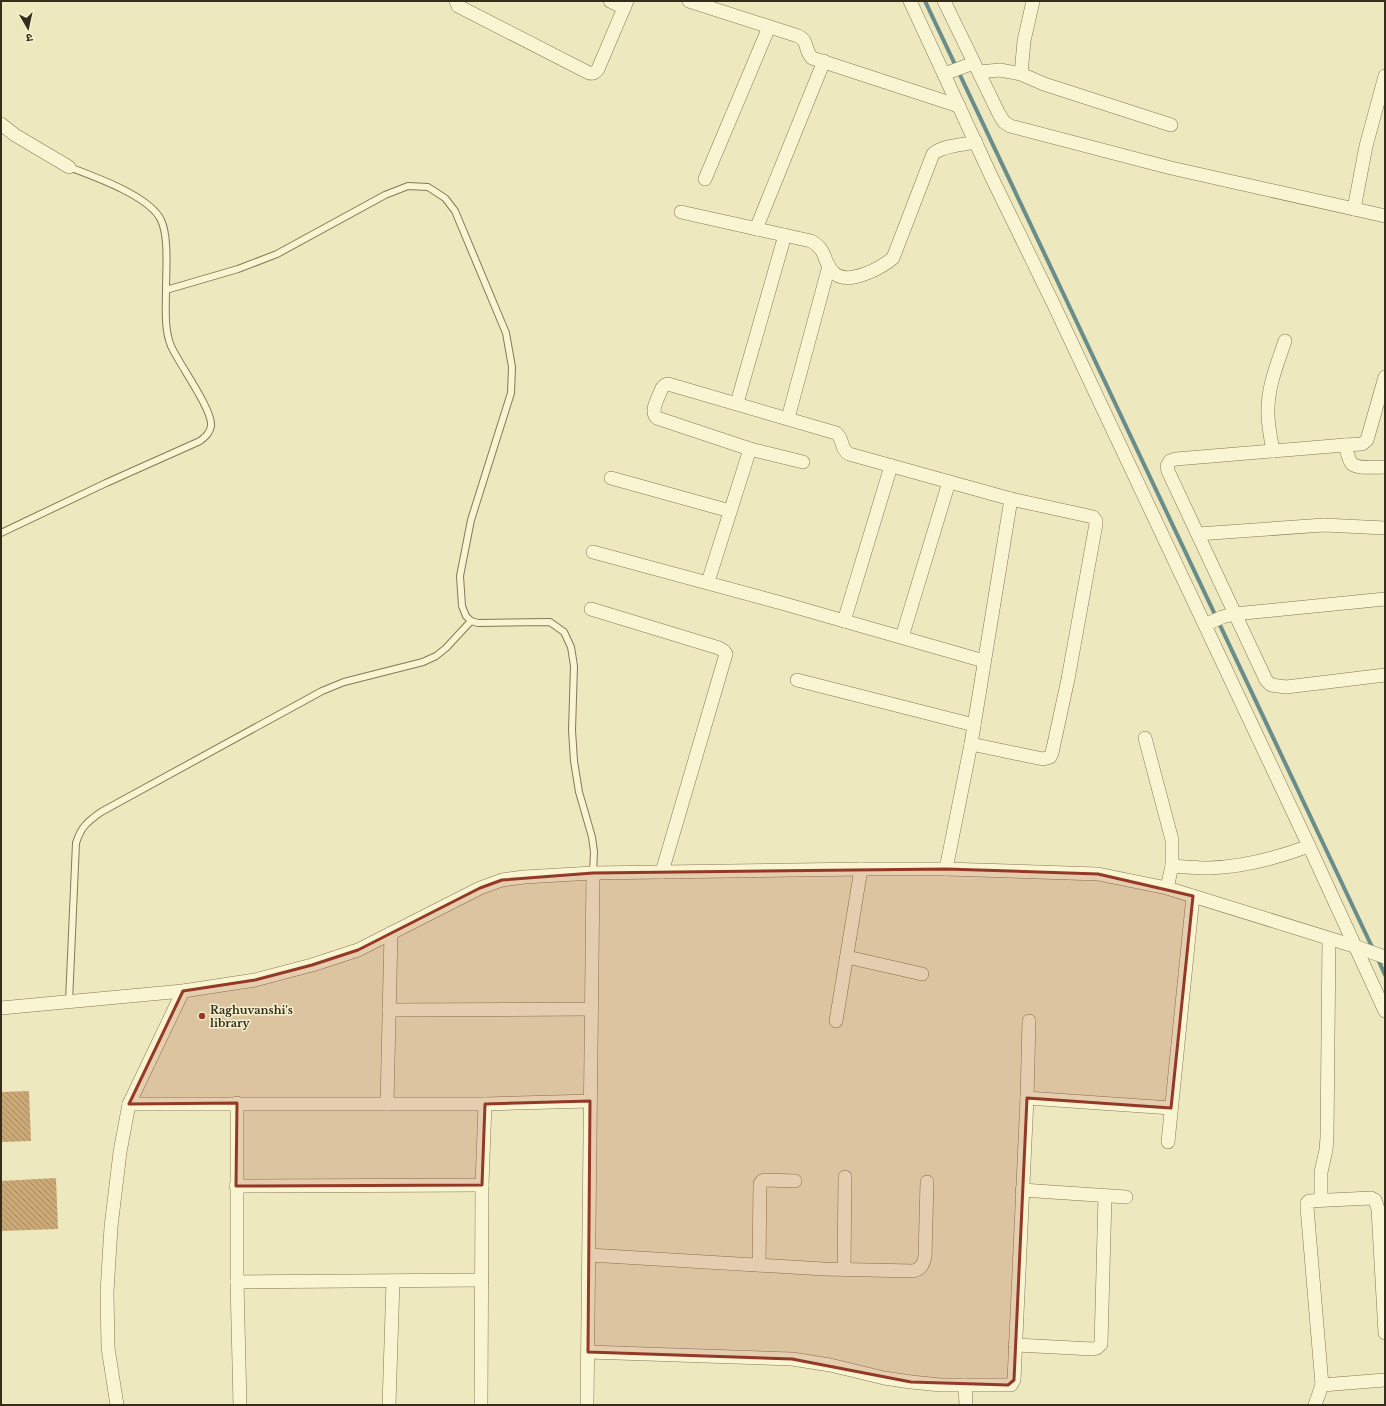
<svg xmlns="http://www.w3.org/2000/svg" width="1386" height="1406" viewBox="0 0 1386 1406" font-family="'Libre Baskerville','Noto Sans Devanagari',serif">
	<defs>
		<pattern id="building-back-hatch" width="6" height="6" patternUnits="userSpaceOnUse"><rect width="6" height="6" fill="#cca874"/><path d="M-1 5l2 2M0 0l6 6M5-1l2 2" fill="none" stroke="#a6895e"/></pattern>
	</defs>
	<rect width="100%" height="100%" fill="#eee8be"/>
	<g fill="none" stroke-linecap="round" stroke-linejoin="round">
		<!-- stream -->
		<g stroke="#698d8a" stroke-width="4">
			<polyline points="925,1 1373,949"/>
			<polyline points="1377,957 1385,975"/>
		</g>
	</g>
	<!-- building -->
	<g fill="url(#building-back-hatch)">
		<polygon points="29,1091 31,1141 1,1142 1,1092"/>
		<polygon points="56,1178 58,1229 1,1231 1,1181"/>
	</g>
	<g fill="none" stroke-linecap="round" stroke-linejoin="round">
		<defs>
			<g id="lane">
				<path d="M69,167C93,176 150,196 161,220C169,237 166,271 166,290L238,269L277,254L385,195L408,186L428,187L445,198L455,211L506,333L512,367L511,393L471,520L460,576L462,606L466,616L471,621L478,623L550,622L564,632L571,647L574,666L572,730L574,761L579,792L592,837L594,852L593,873"/>
				<path d="M1,533L106,483L200,441C205,437 210,433 211,426C213,410 179,364 171,346C164,329 166,308 166,290"/>
				<path d="M69,1001L76,843C81,827 87,822 101,812L322,691L344,682L423,662L436,656L446,648L471,621"/>
			</g>
			<g id="street">
				<path d="M456,1L458,6L589,73C593,74 595,73 598,69L627,1"/>
				<polyline points="610,1 624,8"/>
				<path d="M689,1L798,36C809,41 804,50 812,58L959,106"/>
				<polyline points="910,1 992,178 1053,303 1309,846 1385,1011"/>
				<polyline points="944,1 999,114 1004,122 1010,126 1171,168 1385,216"/>
				<polyline points="979,72 1000,70 1021,74 1044,84 1171,125"/>
				<polyline points="944,74 974,63"/>
				<polyline points="1021,74 1024,41 1033,1"/>
				<polyline points="1,124 15,135 69,167"/>
				<polyline points="705,179 769,27"/>
				<polyline points="1354,209 1366,146 1385,76"/>
				<path d="M681,212L811,241C829,251 822,263 834,273C848,286 881,268 893,258L933,154C943,145 963,145 976,142"/>
				<polyline points="756,229 824,61"/>
				<polyline points="737,403 785,235"/>
				<polyline points="788,418 829,266"/>
				<polyline points="1345,445 1362,444 1367,440 1385,377"/>
				<polyline points="750,449 803,462"/>
				<path d="M1273,451C1271,439 1268,426 1268,414C1267,388 1277,365 1285,341"/>
				<path d="M1385,467C1377,467 1358,469 1352,464C1348,459 1347,451 1345,445L1176,459L1170,461L1167,466L1168,471L1266,680L1271,685L1286,687L1385,675"/>
				<polyline points="611,478 730,511"/>
				<polyline points="1198,534 1324,525 1385,528"/>
				<polyline points="593,552 785,604 984,661"/>
				<path d="M708,582L750,449L657,418C649,411 659,397 662,388L665,385L668,384L836,433C844,439 840,449 849,454L1011,499L971,744L946,869"/>
				<polyline points="591,609 719,648 724,651 726,654 662,872"/>
				<polyline points="844,621 891,466"/>
				<polyline points="1205,625 1222,617 1235,614 1385,599"/>
				<polyline points="902,637 949,482"/>
				<polyline points="797,680 974,725"/>
				<polyline points="1145,738 1172,840 1172,866 1167,888"/>
				<polyline points="971,744 1043,759 1050,757 1052,753 1068,679 1096,524 1096,521 1093,517 1011,499"/>
				<path d="M1172,866C1185,867 1197,868 1209,868C1244,867 1277,858 1309,846"/>
				<polyline points="847,957 922,974"/>
				<polyline points="1,1008 183,991 255,980 312,965 358,950 480,888 502,880 524,877 593,873 861,869 946,869 1098,874 1167,888 1354,946 1385,957"/>
				<polyline points="389,1010 591,1009"/>
				<polyline points="836,1021 861,869"/>
				<polyline points="1027,1098 1029,1021"/>
				<polyline points="237,1103 237,1282 240,1405"/>
				<polyline points="129,1104 485,1104 590,1101"/>
				<polyline points="387,1104 391,933"/>
				<polyline points="1168,1142 1193,896"/>
				<polyline points="236,1186 482,1185"/>
				<polyline points="1022,1190 1126,1197"/>
				<polyline points="1321,1199 1321,1172 1326,1150 1327,1137 1329,939"/>
				<path d="M589,1255L824,1269L913,1271C921,1269 923,1265 925,1257L927,1182"/>
				<polyline points="759,1265 760,1184 762,1181 765,1180 795,1181"/>
				<polyline points="844,1269 845,1177"/>
				<polyline points="237,1282 482,1280"/>
				<polyline points="1015,1345 1093,1349 1097,1348 1101,1344 1105,1196"/>
				<polyline points="588,1352 792,1359 830,1365 884,1378 911,1382 941,1385 1011,1385 1014,1380 1027,1098 1171,1108"/>
				<polyline points="965,1385 966,1405"/>
				<polyline points="1322,1385 1307,1207 1307,1203 1309,1201 1371,1198 1375,1200 1378,1209 1385,1333"/>
				<polyline points="117,1405 108,1348 107,1292 111,1227 120,1152 129,1104 183,991"/>
				<polyline points="389,1405 393,1281"/>
				<polyline points="481,1405 482,1185 485,1104"/>
				<polyline points="587,1405 593,873"/>
				<polyline points="1315,1405 1322,1385 1385,1380"/>
			</g>
		</defs>
		<!-- lane casing -->
		<use href="#lane" stroke="#867857" stroke-width="8"/>
		<!-- street casing -->
		<use href="#street" stroke="#867857" stroke-width="14"/>
		<!-- lane -->
		<use href="#lane" stroke="#f9f4d1" stroke-width="6"/>
		<!-- street -->
		<use href="#street" stroke="#f9f4d1" stroke-width="13"/>
	</g>
	<!-- marked area -->
	<path fill="#953927" fill-opacity="0.2" stroke="#953927" stroke-width="3" stroke-linejoin="round" d="M946,869L1098,874L1193,896L1171,1108L1027,1098L1014,1380L1008,1385L911,1382L792,1359L588,1352L590,1101L485,1104L482,1185L236,1186L237,1103L129,1104L183,991L255,980L312,965L358,950L480,888L502,880L593,873Z"/>
	<!-- markers -->
	<circle fill="#953927" stroke="#f5f1ce" stroke-width="1.5" cx="202" cy="1016" r="4"/>
	<g text-anchor="middle" dominant-baseline="central" stroke-width="3" stroke-linejoin="round" paint-order="stroke">
		<!-- poi labels -->
		<g font-size="11" font-weight="bold" fill="#352d1c" stroke="#f5f1ce" text-anchor="start">
			<text x="210" y="1010">Raghuvanshi's<tspan x="210" dy="13">library</tspan></text>
		</g>
	</g>
	<!-- border -->
	<rect width="1386" height="1406" fill="none" stroke="#352d1c" stroke-width="4"/>
	<!-- north arrow -->
	<g transform="translate(28 28) rotate(171)" stroke="#f5f1ce" stroke-width="3" paint-order="stroke">
	<path d="M0-3L7 15L0 10L-7 15Z" fill="#352d1c"/>
	<text y="-6" font-size="11" font-weight="bold" text-anchor="middle" fill="#352d1c">उ</text>
	</g>
</svg>
